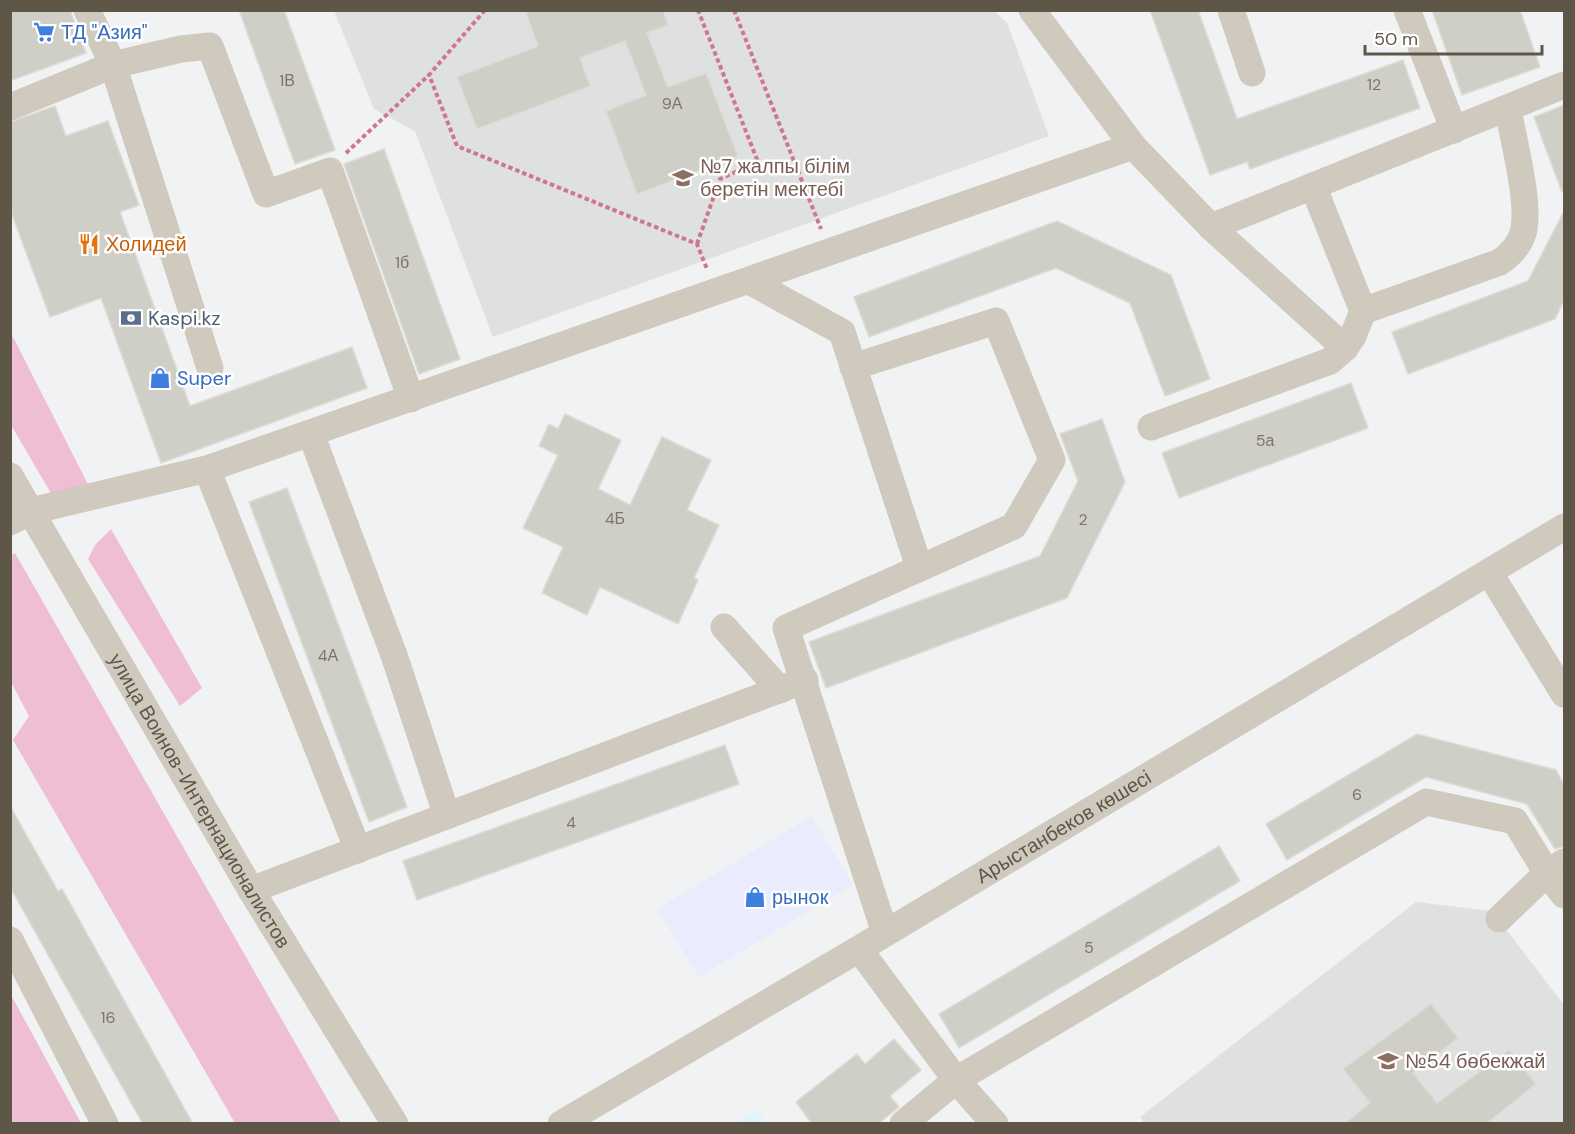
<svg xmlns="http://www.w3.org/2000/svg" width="1575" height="1134" viewBox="0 0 1575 1134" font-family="'DM Sans',sans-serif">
	<rect width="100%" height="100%" fill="#f0f2f3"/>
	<!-- commercial -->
	<polygon fill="#eaecfd" points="812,816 853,885 699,977 657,909"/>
	<!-- education -->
	<g fill="#dfe1e1">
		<polygon points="334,11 994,11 1007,23 1049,136 493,337 415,131 374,109"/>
		<polygon points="1416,902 1492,911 1564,1005 1564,1123 1145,1124 1140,1117"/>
	</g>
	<!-- medical -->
	<polygon fill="#e1f4fc" points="758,1109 766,1123 732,1123"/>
	<!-- green -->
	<g fill="#f0bed3">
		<polygon points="13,337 100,508 52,495 11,425 10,338"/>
		<polygon points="111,529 202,688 180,706 88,559 95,545"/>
		<polygon points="15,553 341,1123 235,1123 13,740 29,716 11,682 10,556"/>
		<polygon points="11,995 81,1123 11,1123"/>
	</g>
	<!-- building -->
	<g fill="#d0cfc7" stroke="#dcdbd4" stroke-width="1.5">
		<polygon points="10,10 70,10 86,53 10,81"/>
		<polygon points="239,10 284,10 335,150 295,164"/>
		<polygon points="525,10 663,10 668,25 647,33 668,87 706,73 738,156 637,194 606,111 646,95 625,41 580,58 590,86 477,129 457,77 538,46"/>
		<polygon points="1150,10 1198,10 1237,119 1403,60 1420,108 1250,169 1247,162 1210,175"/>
		<polygon points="1432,10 1520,10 1540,67 1462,95"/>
		<polygon points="1564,105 1564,192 1562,192 1534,117"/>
		<polygon points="55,106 66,136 108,121 139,205 120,212 190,406 352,347 367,388 161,463 101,298 50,317 10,209 10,122"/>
		<polygon points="384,149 460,359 419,374 344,164"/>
		<polygon points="1564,211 1564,300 1555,319 1408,374 1392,332 1528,281"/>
		<polygon points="1057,221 1171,275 1210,379 1165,396 1130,303 1056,268 869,337 854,297"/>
		<polygon points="1351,383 1368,428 1179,498 1162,453"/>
		<polygon points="565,414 621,440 598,489 630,505 662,437 711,460 687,510 719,525 694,578 698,580 678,624 600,587 587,615 542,593 563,547 523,528 558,455 539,446 549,424 558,429"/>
		<polygon points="1102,419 1125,482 1067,598 826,688 809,642 1040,556 1078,481 1060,434"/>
		<polygon points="287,488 407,807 369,822 249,502"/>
		<polygon points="1417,734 1556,770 1564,785 1564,846 1555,849 1527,804 1426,777 1287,860 1266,824"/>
		<polygon points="725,745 739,784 417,900 403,861"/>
		<polygon points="10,806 58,891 62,889 193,1124 143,1124 10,887"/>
		<polygon points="1219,846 1240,881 959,1048 939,1014"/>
		<polygon points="1431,1004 1458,1038 1413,1073 1437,1103 1509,1050 1536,1084 1486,1124 1344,1124 1370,1103 1343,1069"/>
		<polygon points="894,1039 921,1070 890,1096 899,1107 878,1124 812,1124 796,1102 857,1054 865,1064"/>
	</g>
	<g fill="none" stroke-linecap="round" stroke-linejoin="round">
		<!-- path -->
		<g stroke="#cf7690" stroke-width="4" stroke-dasharray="4.5 3" stroke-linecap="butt">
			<polyline points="485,10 429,75 457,146 697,244 707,269"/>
			<polyline points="734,10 821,229"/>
			<polyline points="346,153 429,75"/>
			<polyline points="697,244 720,179 758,162 698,10"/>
		</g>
		<!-- minor -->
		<g stroke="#cfc9be" stroke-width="27">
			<polyline points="87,10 113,65 210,368"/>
			<polyline points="1032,10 1133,146 1211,227 1345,348"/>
			<polyline points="1231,10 1252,73"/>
			<polyline points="1407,10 1454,130"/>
			<polyline points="10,107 113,65 181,49 210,46 266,194 330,171 411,399"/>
			<polyline points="1211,227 1564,85"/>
			<polyline points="749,281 842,332 919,567"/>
			<path d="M1363,311L1500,262C1510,255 1519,246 1523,233C1531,204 1513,140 1508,108"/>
			<polyline points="853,367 996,321 1052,460 1014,526 786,628 885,933"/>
			<polyline points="1151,427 1330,361 1345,348 1353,336 1363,311 1313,186"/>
			<polyline points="311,434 395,658 447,816"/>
			<polyline points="207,469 358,850"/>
			<path id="s1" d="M10,476L251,890L395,1124"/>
			<polyline points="10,522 31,511 207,469 1133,146"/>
			<polyline points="1489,572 1564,694"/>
			<polyline points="724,627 780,690"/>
			<polyline points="251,890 805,680"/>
			<polyline points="1499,919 1547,873 1564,862"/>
			<polyline points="10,940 105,1124"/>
			<polyline points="859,949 956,1080 995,1124"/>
			<path id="s2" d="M561,1124L859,949L1564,527"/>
			<polyline points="903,1124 956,1080 1426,802 1515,821 1547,873 1564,895"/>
		</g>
	</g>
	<!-- icons -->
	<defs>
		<symbol id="supermarket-bare" viewBox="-9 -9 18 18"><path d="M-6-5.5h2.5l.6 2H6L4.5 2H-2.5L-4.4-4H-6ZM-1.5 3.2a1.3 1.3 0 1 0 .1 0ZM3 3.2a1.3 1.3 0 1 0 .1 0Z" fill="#3f7fe0" stroke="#fff" stroke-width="2.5" paint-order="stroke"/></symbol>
		<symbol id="school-bare" viewBox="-9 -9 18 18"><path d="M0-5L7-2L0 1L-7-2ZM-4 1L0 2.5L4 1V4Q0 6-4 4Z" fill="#8d6e63" stroke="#fff" stroke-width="2.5" paint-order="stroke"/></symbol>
		<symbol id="restaurant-bare" viewBox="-9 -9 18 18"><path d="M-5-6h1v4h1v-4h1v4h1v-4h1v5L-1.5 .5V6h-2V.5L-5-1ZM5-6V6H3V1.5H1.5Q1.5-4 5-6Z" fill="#e8710a" stroke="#fff" stroke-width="2.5" paint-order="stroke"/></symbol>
		<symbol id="bank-bare" viewBox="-9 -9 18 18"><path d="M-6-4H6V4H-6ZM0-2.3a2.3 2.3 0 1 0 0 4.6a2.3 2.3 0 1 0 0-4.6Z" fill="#5c6f8a" stroke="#fff" stroke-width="2.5" paint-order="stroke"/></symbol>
		<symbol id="shop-bare" viewBox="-9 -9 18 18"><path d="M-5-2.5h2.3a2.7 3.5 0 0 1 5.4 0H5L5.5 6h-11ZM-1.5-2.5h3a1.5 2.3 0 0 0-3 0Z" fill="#3f7fe0" stroke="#fff" stroke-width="2.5" paint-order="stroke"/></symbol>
	</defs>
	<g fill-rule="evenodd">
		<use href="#supermarket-bare" x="29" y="17" width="30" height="30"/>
		<use href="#school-bare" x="668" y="163" width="30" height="30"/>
		<use href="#restaurant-bare" x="74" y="229" width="30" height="30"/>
		<use href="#bank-bare" x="116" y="303" width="30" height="30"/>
		<use href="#shop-bare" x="145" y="363" width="30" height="30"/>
		<use href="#shop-bare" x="740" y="882" width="30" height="30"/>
		<use href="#school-bare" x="1373" y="1046" width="30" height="30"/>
	</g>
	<g text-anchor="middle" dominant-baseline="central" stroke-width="5" stroke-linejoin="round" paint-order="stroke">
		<!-- number labels -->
		<g font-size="16" fill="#7a7568">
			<text x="287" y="80">1В</text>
			<text x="1374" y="84">12</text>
			<text x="672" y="103">9А</text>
			<text x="402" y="262">1б</text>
			<text x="1265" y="440">5а</text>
			<text x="615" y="518">4Б</text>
			<text x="1083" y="519">2</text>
			<text x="328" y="655">4А</text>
			<text x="1357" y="794">6</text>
			<text x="571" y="822">4</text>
			<text x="1089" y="947">5</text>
			<text x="108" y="1017">16</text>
		</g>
		<!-- shop labels -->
		<g font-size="20" fill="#366cbe" stroke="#fff" text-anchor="start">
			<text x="61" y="32">ТД "Азия"</text>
			<text x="177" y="378">Super</text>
			<text x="772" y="897">рынок</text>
		</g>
		<!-- education labels -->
		<g font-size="20" fill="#785e54" stroke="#fff" text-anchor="start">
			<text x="700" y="166">№7 жалпы білім<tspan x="700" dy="23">беретін мектебі</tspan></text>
			<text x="1405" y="1061">№54 бөбекжай</text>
		</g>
		<!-- food labels -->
		<g font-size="20" fill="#c56008" stroke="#fff" text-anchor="start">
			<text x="106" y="244">Холидей</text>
		</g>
		<!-- service labels -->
		<g font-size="20" fill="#4e5e75" stroke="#fff" text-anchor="start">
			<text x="148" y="318">Kaspi.kz</text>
		</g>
		<!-- street labels -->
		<g font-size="20" fill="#5e5748" stroke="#fff">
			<text stroke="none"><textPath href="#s1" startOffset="376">улица Воинов-Интернационалистов</textPath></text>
			<text stroke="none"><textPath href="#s2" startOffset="584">Арыстанбеков көшесі</textPath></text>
		</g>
	</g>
	<!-- border -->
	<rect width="1575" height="1134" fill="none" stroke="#5e5748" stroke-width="24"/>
	<!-- scale -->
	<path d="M1365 45v9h177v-9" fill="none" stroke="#5e5748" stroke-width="3"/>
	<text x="1374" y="45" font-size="18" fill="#5e5748" stroke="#ffffff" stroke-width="4.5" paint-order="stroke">50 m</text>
</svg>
